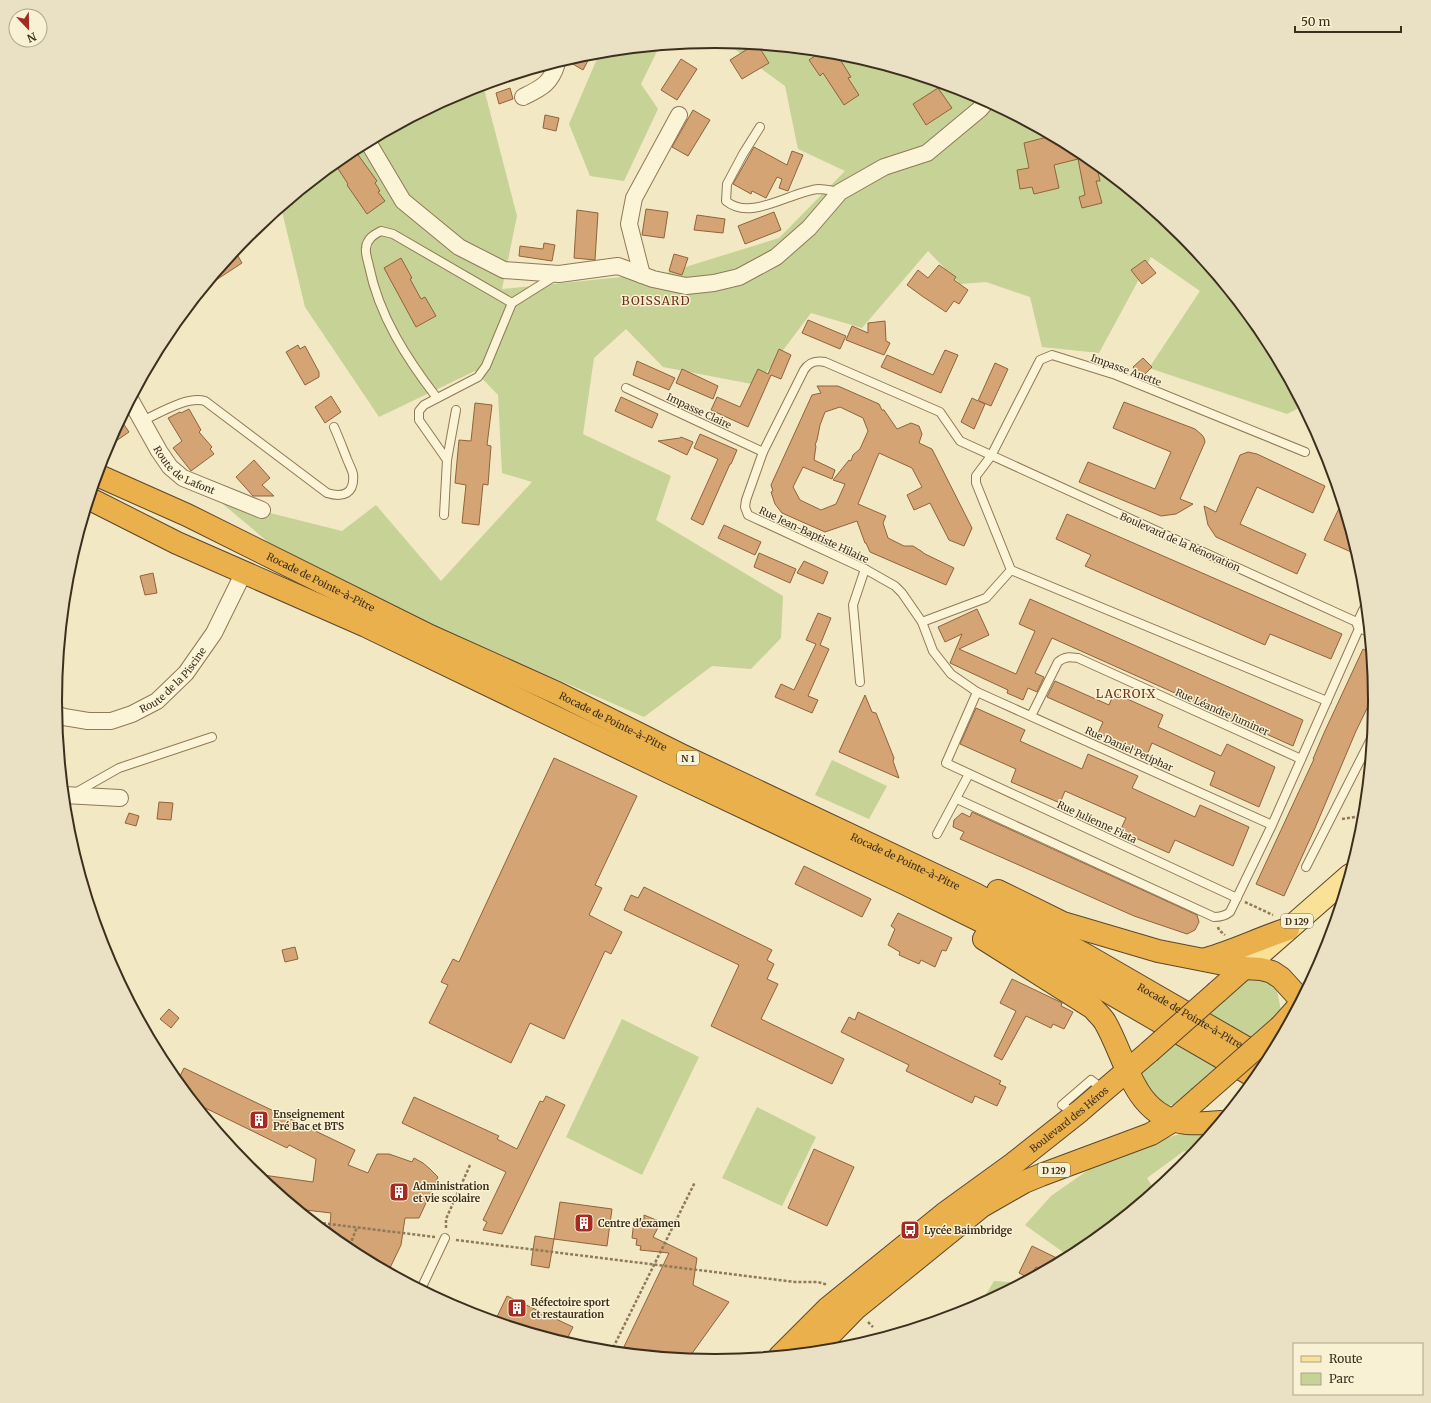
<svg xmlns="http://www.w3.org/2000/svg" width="1431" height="1403" viewBox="0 0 1431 1403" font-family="Merriweather,serif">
	<rect width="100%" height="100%" fill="#f2e8c3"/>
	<!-- green -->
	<g fill="#c6d296">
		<polygon points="725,42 845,54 968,91 1083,152 1183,235 1265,335 1303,406 1287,414 1149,368 1200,291 1151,257 1099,353 1042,347 1030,297 986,282 960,284 928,251 862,328 811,313 757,385 663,367 626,329 594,358 583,434 671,476 656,520 783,596 781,638 751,669 712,666 644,717 298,567 218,500 342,531 376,505 441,581 532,482 502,473 498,395 475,371 379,417 305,307 281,207 349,152 463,91 483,85 517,216 502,289 642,275 650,278 779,238 845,171 798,149 785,86"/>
		<polygon points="659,47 641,84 658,109 624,181 590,176 569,124 600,52"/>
		<polygon points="832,760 887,786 869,819 815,795"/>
		<path d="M1260,978C1279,985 1277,992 1281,1010L1249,1042L1203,1016L1246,979Z"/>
		<polygon points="622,1019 699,1057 642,1175 566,1137"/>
		<polygon points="1177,1039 1221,1066 1175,1105 1165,1105 1139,1083 1141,1071"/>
		<polygon points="757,1107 816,1137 782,1206 722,1178"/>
		<polygon points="1217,1127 1193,1155 1184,1151 1147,1178 1155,1191 1082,1251 1070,1257 1025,1225 1051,1196 1108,1156 1196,1129"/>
		<polygon points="994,1281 1022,1283 979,1306"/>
	</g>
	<!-- building -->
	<g fill="#d4a475" stroke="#90633b" fill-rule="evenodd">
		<polygon points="754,45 758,45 769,63 742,79 730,60"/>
		<polygon points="821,52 836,53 851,77 848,78 859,95 844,105 823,73 820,76 809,60"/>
		<polygon points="592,53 583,70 566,60 587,54"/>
		<polygon points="681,59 697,69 677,100 661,90"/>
		<polygon points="510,88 513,99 499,104 496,93"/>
		<polygon points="938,88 952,108 926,125 913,104"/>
		<polygon points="693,110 710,120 688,156 672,147"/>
		<polygon points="545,115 559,118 556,131 543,128"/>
		<polygon points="1051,136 1083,152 1096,164 1100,181 1096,181 1102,203 1082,208 1079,197 1085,195 1078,159 1054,165 1059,188 1034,194 1032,187 1020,189 1017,170 1029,168 1024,143"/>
		<polygon points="754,147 787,165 792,151 803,155 788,191 779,188 782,179 777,177 766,198 752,191 751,194 733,184"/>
		<polygon points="352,150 354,153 356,152 377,181 375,183 380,191 378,192 385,201 367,214 347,185 348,184 335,164"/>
		<polygon points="646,209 668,212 664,238 642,235"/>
		<polygon points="577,210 598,213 595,260 574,258"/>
		<polygon points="774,212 781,230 745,244 738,226"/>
		<polygon points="697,215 725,219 723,233 694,230"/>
		<polygon points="544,243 555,245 552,261 519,256 520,246 543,249"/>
		<polygon points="235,251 242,263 213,282 211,280"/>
		<polygon points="674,254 688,258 682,275 669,271"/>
		<polygon points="401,258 412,278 410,279 421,299 425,297 436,316 416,327 384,268"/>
		<polygon points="1145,260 1156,273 1142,284 1131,270"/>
		<polygon points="939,265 956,277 954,280 968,290 959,304 954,301 946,312 922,296 907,285 918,270 928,278"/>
		<polygon points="808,320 846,336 840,349 802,333"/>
		<polygon points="885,321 886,341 890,343 884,355 846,340 852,326 868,333 868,323"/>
		<polygon points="298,345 300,349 305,346 319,372 319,377 305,385 286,352"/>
		<polygon points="779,349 791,355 781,379 771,375 748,427 711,410 717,397 740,407 758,369 768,374"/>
		<polygon points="945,350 958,355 941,393 881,367 887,355 933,375"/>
		<polygon points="1143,358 1152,367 1141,378 1133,367"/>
		<polygon points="637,361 675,378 669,390 633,375"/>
		<polygon points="995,363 1008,369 991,406 979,401 985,404 974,429 961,422 972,398 978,401"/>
		<polygon points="682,369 718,386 713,399 676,383"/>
		<path d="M817,386H838L879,404L882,410H884L897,429L911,423L919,426L922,434L919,443L932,449L972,528L964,546L949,540L930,503L914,510L907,495L922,487L912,468L879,453L858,504L886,516L883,523L888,538L904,546H913L921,551L925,554L954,568L946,585L870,552L866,543H865L857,521L825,532L782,513L775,504L771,492L773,491L771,485L812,395L821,393ZM840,407L863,418L868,431L860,449L853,455L851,461L849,460L833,480L845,484L836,504L821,510L800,500L793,487L803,467L832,479L835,470L814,460L816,446L815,445L817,440L820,425L825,412Z"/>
		<polygon points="331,396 341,412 325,423 315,407"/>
		<polygon points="621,397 658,414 652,428 615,411"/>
		<polygon points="1124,402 1195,429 1202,435 1204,438 1205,442 1180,499 1193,504 1176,514 1161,516 1079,482 1088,462 1155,489 1171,452 1113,428"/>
		<polygon points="475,403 492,405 487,445 491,446 488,485 483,484 479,525 462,523 466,485 455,483 459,440 471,441"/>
		<polygon points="189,409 201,430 199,432 212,447 210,449 214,454 191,471 173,448 182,441 168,418 180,412 181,413"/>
		<polygon points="121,420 129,432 106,448 118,426"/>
		<polygon points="700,434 737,450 731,464 730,464 703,525 691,519 718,459 694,448"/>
		<polygon points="681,437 693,442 687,455 658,441 680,438"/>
		<polygon points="1248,452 1257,454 1325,486 1313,513 1257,487 1240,524 1306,554 1297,574 1216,537 1208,525 1204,506 1216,512 1240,455"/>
		<polygon points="254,460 270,478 262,485 274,496 253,496 236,477"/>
		<polygon points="1342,502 1350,529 1358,555 1324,540"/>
		<polygon points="1067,514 1342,634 1331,659 1270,634 1265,645 1085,566 1091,555 1056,539"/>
		<polygon points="724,525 761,542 755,555 718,538"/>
		<polygon points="759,553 796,569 790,583 754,567"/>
		<polygon points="804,561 828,572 823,584 797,573"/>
		<polygon points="153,573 157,593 145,595 140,576"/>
		<polygon points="1030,599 1303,720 1293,746 1052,638 1035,673 1044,677 1037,692 1028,688 1023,700 1007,693 1008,690 950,663 962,634 945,642 938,627 977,609 989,635 959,649 1016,674 1035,631 1019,624"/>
		<polygon points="818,613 831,618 820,645 829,649 808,696 818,700 812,713 775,697 781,684 794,690 816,644 806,640"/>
		<polygon points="1363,649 1371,653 1375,692 1356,731 1315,828 1284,896 1256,884 1314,759 1313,759 1324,733"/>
		<polygon points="1055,681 1109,705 1114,693 1163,715 1158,727 1221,756 1227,744 1275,767 1259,807 1210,785 1215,772 1152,743 1147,755 1098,733 1103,722 1047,697"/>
		<polygon points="865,695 872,712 876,713 894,758 893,761 899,778 839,752"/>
		<polygon points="976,708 1025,730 1020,741 1082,769 1088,754 1138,776 1132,788 1195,817 1200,805 1249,827 1233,866 1175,840 1169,853 1120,831 1126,818 1065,791 1060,803 1011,782 1016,769 960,744"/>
		<polygon points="554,758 637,796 595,885 602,888 589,915 622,932 611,954 605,951 564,1039 530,1023 511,1063 429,1023 448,985 441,982 453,959 459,962"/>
		<polygon points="159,802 173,803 171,820 157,819"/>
		<polygon points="972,812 1197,915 1199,922 1195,930 1187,934 1134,916 960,839 964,832 953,827 954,820 962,813 970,817"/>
		<polygon points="129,813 139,816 136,826 125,823"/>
		<polygon points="804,866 871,899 862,917 795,884"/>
		<polygon points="644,887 772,950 767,960 774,964 767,979 778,984 761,1019 844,1059 832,1084 711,1026 739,965 624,910 631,895 638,898"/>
		<polygon points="898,913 952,938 946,951 942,950 935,967 921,960 919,964 899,955 900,952 888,945 895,929 891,926"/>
		<polygon points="295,947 298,959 285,962 282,950"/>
		<polygon points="1012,979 1056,1000 1062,1003 1061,1006 1073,1012 1064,1029 1053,1024 1051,1028 1026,1016 1002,1060 994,1056 1016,1011 1000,1003"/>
		<polygon points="169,1009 179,1018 171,1028 160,1019"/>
		<polygon points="858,1012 1001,1081 999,1084 1006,1087 997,1106 975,1096 972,1103 906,1071 909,1065 841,1032 849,1017 855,1020"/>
		<polygon points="184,1068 355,1150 348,1165 368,1173 377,1154 389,1154 412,1162 414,1158 423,1163 430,1169 438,1177 419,1218 405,1218 401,1245 388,1272 348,1251 329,1235 331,1213 297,1209 256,1174 313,1182 316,1159 289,1145 287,1148 195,1103 177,1082"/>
		<polygon points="546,1096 565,1105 502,1234 483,1230 487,1222 483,1220 506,1172 402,1123 414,1097 499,1136 497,1139 517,1149 540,1101 543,1102"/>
		<polygon points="814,1149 854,1167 827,1226 788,1208"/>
		<polygon points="560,1202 612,1209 607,1246 554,1239"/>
		<polygon points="644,1215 661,1222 653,1237 697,1258 693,1285 729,1302 688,1359 621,1353 669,1253 640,1250 641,1246 636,1245 637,1239 632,1238 634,1220 644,1220"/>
		<polygon points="535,1236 554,1239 549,1268 531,1265"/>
		<polygon points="1032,1246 1063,1261 1044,1271 1036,1267 1029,1278 1019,1273"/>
		<polygon points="507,1296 573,1327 565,1343 495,1321"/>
	</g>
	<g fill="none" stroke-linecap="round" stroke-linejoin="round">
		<defs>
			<g id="lane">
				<path d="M760,127L743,154L727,184L726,201C751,222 791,191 819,189C825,189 833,191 840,192"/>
				<polyline points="626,388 763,452"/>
				<path d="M437,398C407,359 379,316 369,266C368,261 365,253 366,248C367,239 373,235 381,231L393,234L512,303"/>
				<path d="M142,421C160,413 186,396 205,401L327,493C343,498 355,494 353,474C352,470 349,464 347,459C343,449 339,438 334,427"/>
				<polyline points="1305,452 1116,375 1052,355 1040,360 991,456 976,476 976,483 1011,570 1327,701"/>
				<polyline points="447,460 419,420 419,411 424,405 478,377 486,366 512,303 555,276"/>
				<polyline points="444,515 447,460 456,410"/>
				<polyline points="922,622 986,598 1011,570"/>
				<polyline points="860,682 853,605 865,569"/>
				<polyline points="977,692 946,763 1237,898"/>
				<path d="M1031,716L1058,662C1065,656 1070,657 1078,658L1301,759"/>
				<polyline points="75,793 119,768 212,737"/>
				<path d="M957,799L1214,917C1220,917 1225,916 1230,912L1272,825L1361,624L960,441L940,412L825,362C815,360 809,362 804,370L763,452L746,500L745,507L748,515L865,569L895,586L902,593L922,622L933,651L951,674L977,692L1272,825"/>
				<polyline points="937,834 969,774"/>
				<polyline points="1306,867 1372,737"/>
				<polyline points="1076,1114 1062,1105 1091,1080 1104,1090"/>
				<polyline points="421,1289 445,1238"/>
			</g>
			<g id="street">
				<path d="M523,97C541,88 551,84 557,63"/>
				<polyline points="368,142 403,201 459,247 504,270 559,274 618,266 653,279 686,286 714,283 739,277 776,257 809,228 840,192 884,167 927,153 980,109 987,101"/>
				<polyline points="642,275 629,224 634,198 679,115"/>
				<path id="s1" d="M131,401L159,451L170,467L183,478L262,510"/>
				<polyline points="1367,611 1361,624 1369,628"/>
				<path id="s2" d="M56,714L64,717L88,721H111L132,714L157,701L186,673L214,633L244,572"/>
				<polyline points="64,795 120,798"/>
			</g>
			<polyline id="primary" points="1244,968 1350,875"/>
			<g id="highway">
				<path id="s3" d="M97,475L187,515L430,636L557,693L681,755L975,894L1089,957L1269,1061"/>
				<polyline points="90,499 177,543 366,626 669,772 906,884 983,922 1074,972 1257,1078"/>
				<polyline points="998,891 1063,923 1158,951 1244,968 1261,969 1272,972 1281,978 1301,1000"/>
				<path d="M984,939L1093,1008C1097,1013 1102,1017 1105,1022C1127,1060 1134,1118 1187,1123C1198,1124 1210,1123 1221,1122"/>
				<path d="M1206,959C1234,951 1260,938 1288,929"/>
				<polyline points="1217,992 1244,968"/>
				<polyline points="1281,1026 1298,1007"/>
				<polyline points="813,1352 855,1309 982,1206 1024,1182 1041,1175 1151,1134 1174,1120 1199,1098"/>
				<path id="s4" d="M780,1356L828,1308L944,1214L1013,1164L1080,1111L1149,1052"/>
			</g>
		</defs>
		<!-- lane casing -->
		<use href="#lane" stroke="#8f7958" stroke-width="10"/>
		<!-- street casing -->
		<use href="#street" stroke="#8f7958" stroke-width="18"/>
		<!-- primary casing -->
		<use href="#primary" stroke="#5c462c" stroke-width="24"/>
		<!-- highway casing -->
		<use href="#highway" stroke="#5c462c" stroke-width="24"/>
		<!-- path -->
		<g stroke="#8f7958" stroke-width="2.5" stroke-dasharray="3 2" stroke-linecap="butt">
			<polyline points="1342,819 1355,817 1365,818"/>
			<polyline points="1245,902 1273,915"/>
			<polyline points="1218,927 1219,930 1225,935"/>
			<polyline points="313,1222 435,1237"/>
			<polyline points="446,1228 446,1219 470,1165"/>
			<polyline points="456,1240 795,1282 818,1282 828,1285"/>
			<polyline points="348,1250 357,1227"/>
			<polyline points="868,1322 873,1327"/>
			<polyline points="611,1352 695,1182"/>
		</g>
		<!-- lane -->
		<use href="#lane" stroke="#fcf4d7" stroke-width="8"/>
		<!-- street -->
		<use href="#street" stroke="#fcf4d7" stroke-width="16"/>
		<!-- primary -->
		<use href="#primary" stroke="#f9e298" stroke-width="22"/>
		<!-- highway -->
		<use href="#highway" stroke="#e9b04c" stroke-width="22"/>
		<defs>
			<g id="highway-bridge">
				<polyline points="1149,1052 1217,992"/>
				<polyline points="1199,1098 1281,1026"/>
			</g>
		</defs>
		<!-- highway-bridge casing -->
		<use href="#highway-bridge" stroke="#5c462c" stroke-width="24" stroke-linecap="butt"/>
		<!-- highway-bridge -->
		<use href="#highway-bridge" stroke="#e9b04c" stroke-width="22"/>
	</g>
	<!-- icons -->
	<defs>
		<symbol id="building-square" viewBox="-11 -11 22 22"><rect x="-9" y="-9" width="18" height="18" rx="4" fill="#a42b22" stroke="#f9f1d4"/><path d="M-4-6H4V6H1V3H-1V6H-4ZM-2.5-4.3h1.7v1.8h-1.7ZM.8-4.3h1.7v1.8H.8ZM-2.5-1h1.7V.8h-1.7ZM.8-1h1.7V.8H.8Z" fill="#fff"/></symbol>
		<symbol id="bus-square" viewBox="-11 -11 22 22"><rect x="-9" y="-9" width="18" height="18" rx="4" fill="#a42b22" stroke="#f9f1d4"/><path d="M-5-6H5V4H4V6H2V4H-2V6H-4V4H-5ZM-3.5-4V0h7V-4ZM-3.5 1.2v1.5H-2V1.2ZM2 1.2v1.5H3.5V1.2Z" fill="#fff"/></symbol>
	</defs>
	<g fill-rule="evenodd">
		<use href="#building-square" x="248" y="1109" width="22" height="22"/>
		<use href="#building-square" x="388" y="1181" width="22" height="22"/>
		<use href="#building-square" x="573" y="1212" width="22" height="22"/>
		<use href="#bus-square" x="899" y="1219" width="22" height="22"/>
		<use href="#building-square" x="506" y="1297" width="22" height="22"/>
	</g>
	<g text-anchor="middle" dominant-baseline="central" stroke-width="3" stroke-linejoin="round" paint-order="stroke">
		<!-- shield labels -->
		<g fill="#f9f1d4" stroke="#756954" stroke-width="1">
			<rect x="677" y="751" width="22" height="14" rx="3"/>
			<rect x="1281" y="914" width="32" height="14" rx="3"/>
			<rect x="1038" y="1163" width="32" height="14" rx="3"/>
		</g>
		<g font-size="9" font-weight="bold" fill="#3d2f1d">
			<text x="688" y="758">N 1</text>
			<text x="1297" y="921">D 129</text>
			<text x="1054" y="1170">D 129</text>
		</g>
		<!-- street labels -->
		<g font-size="10" fill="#3d2f1d" stroke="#f9f1d4">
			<text transform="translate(1126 370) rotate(20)">Impasse Anette</text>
			<text transform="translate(699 411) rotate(25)">Impasse Claire</text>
			<text stroke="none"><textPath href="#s1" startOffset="90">Route de Lafont</textPath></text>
			<text transform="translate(814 535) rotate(25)">Rue Jean-Baptiste Hilaire</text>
			<text transform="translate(1180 542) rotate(24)">Boulevard de la Rénovation</text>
			<text stroke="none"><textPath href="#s3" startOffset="248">Rocade de Pointe-à-Pitre</textPath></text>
			<text stroke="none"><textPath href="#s2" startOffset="132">Route de la Piscine</textPath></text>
			<text transform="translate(1222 712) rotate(24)">Rue Léandre Juminer</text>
			<text stroke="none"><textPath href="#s3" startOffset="572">Rocade de Pointe-à-Pitre</textPath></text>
			<text transform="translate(1129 749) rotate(24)">Rue Daniel Petiphar</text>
			<text transform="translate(1097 822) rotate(25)">Rue Julienne Fiata</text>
			<text stroke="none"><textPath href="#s3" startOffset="896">Rocade de Pointe-à-Pitre</textPath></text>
			<text stroke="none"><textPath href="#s3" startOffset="1220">Rocade de Pointe-à-Pitre</textPath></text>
			<text stroke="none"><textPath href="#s4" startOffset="374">Boulevard des Héros</textPath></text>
		</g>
		<!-- poi labels -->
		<g font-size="10" font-weight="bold" fill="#3d2f1d" stroke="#f9f1d4" text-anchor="start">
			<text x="273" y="1114">Enseignement<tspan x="273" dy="12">Pré Bac et BTS</tspan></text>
			<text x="413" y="1186">Administration<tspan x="413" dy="12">et vie scolaire</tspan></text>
			<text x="598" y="1223">Centre d'examen</text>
			<text x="924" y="1230">Lycée Baimbridge</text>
			<text x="531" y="1302">Réfectoire sport<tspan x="531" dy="12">et restauration</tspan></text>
		</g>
		<!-- quarter labels -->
		<g font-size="12" letter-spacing="1" fill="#6e3118" stroke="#f9f1d4">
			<text x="656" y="300">BOISSARD</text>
			<text x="1126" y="693">LACROIX</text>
		</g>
	</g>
	<!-- crop -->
	<path d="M0 0H1431V1403H0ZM62 701a653 653 0 1 1 1306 0a653 653 0 1 1-1306 0Z" fill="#eae1c5" fill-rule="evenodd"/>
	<path fill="none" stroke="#3d2f1d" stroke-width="2" d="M62 701a653 653 0 1 1 1306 0a653 653 0 1 1-1306 0Z"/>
	<!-- legend -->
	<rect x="1293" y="1343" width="130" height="52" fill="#f9f1d4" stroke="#aea38b"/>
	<rect x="1301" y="1356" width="20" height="6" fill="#f9e298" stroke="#aea38b"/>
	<text x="1329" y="1363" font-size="12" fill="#3d2f1d">Route</text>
	<rect x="1301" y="1373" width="20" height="12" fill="#c6d296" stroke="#aea38b"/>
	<text x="1329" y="1383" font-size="12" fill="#3d2f1d">Parc</text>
	<!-- north arrow -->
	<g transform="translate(28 28) rotate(158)"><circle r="19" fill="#f9f1d4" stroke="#aea38b"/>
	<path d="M0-3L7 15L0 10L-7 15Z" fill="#a42b22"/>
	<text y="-6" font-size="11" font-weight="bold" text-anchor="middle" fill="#3d2f1d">N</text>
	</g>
	<!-- scale -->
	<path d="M1295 26v6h106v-6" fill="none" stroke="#3d2f1d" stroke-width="2"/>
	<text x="1301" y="26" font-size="12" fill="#3d2f1d" stroke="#f9f1d4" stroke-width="3" paint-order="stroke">50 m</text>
</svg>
